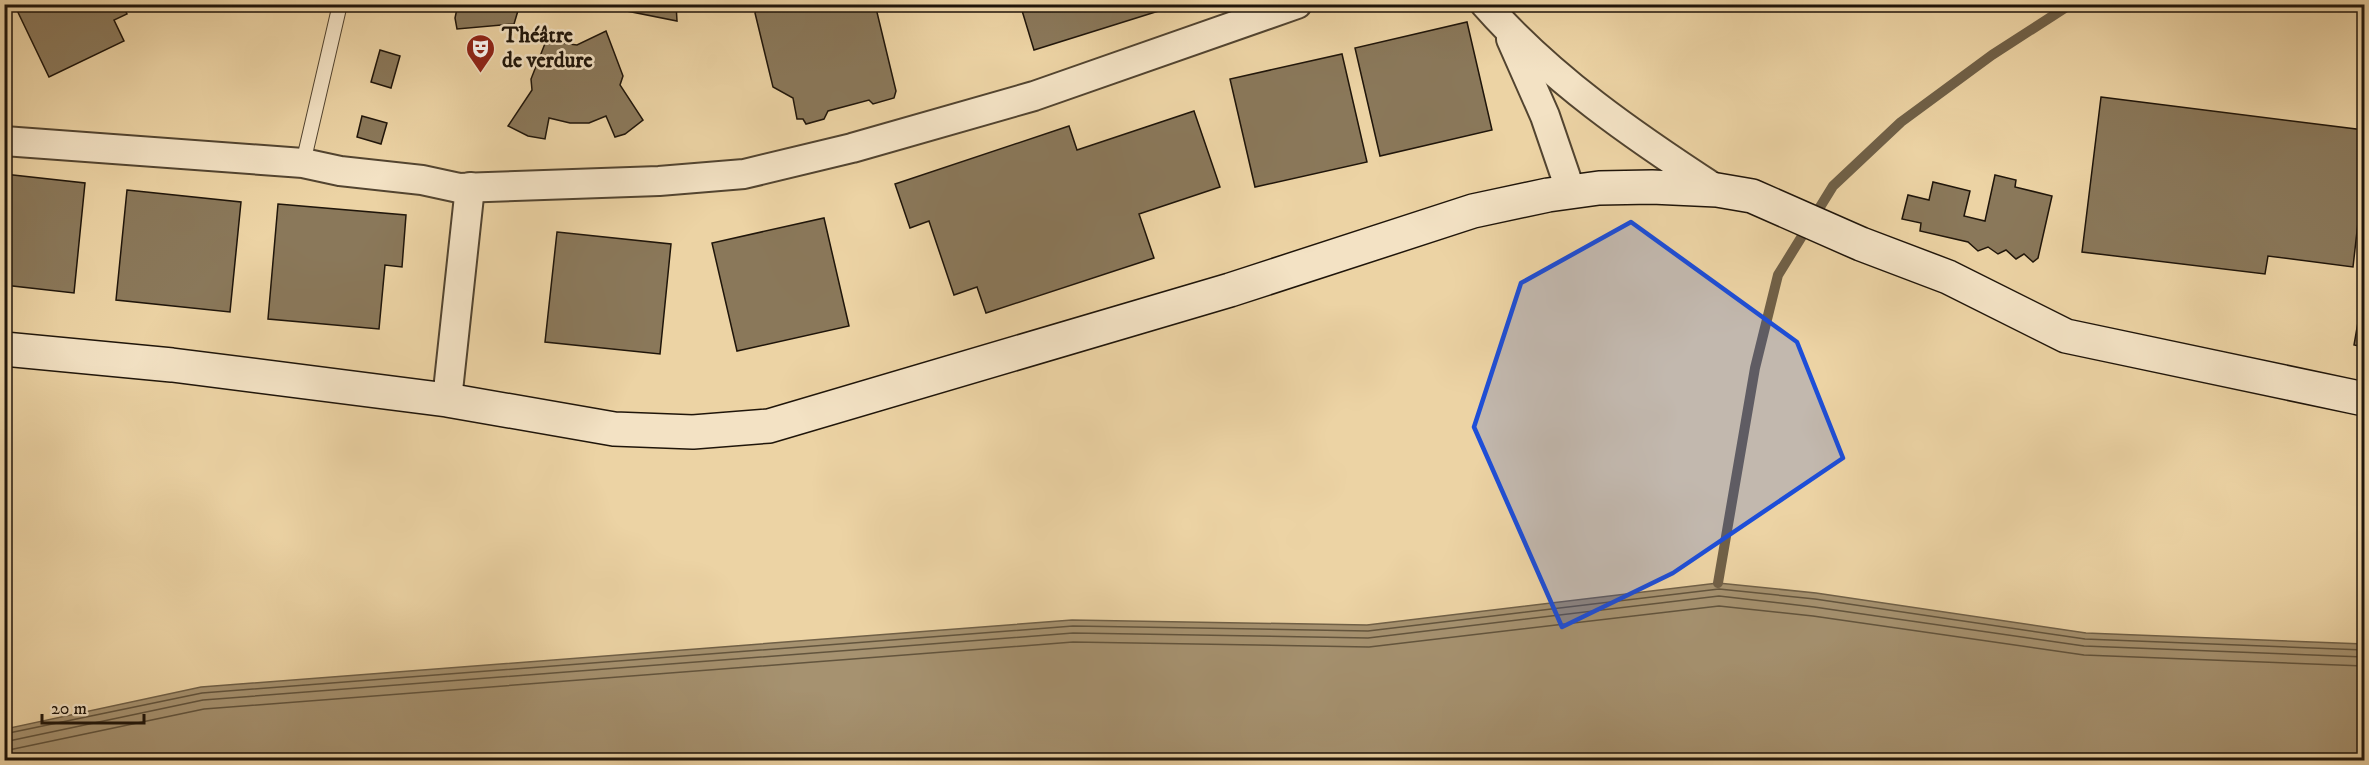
<svg xmlns="http://www.w3.org/2000/svg" width="2369" height="765" viewBox="0 0 2369 765" font-family="'IM FELL DW Pica',serif">
	<rect width="100%" height="100%" fill="#ecd3a4"/>
	<filter id="stains"><feTurbulence type="fractalNoise" baseFrequency=".00333" numOctaves="4"/><feColorMatrix values="0 0 0 0 .2 0 0 0 0 .09 0 0 0 0 .02 0 0 0 .5 -.17"/></filter>
	<radialGradient id="worn" r=".72"><stop offset=".6" stop-color="#630" stop-opacity="0"/><stop offset="1" stop-color="#630" stop-opacity=".3"/></radialGradient>
	<!-- water -->
	<polygon fill="#a69270" stroke="#706047" stroke-width="1.5" points="1718,583 1816,593 2086,633 2364,644 2364,760 5,760 5,729 201,687 1072,620 1367,625"/>
	<g fill="none" stroke-linecap="round" stroke-linejoin="round">
		<!-- shore -->
		<g stroke="#62543d" stroke-width="1.5">
			<polyline points="4,734 202,693 1073,626 1368,631 1719,589 1815,599 2085,639 2364,650"/>
			<polyline points="4,742 203,700 1073,633 1368,638 1719,596 1814,607 2084,646 2364,657"/>
			<polyline points="4,751 204,709 1073,642 1369,647 1719,606 1813,616 2084,655 2364,666"/>
		</g>
		<!-- stream -->
		<polyline stroke="#706047" stroke-width="10" points="1718,583 1755,368 1778,275 1833,186 1901,122 1992,55 2071,4"/>
	</g>
	<!-- building -->
	<g fill="#8a785a" stroke="#1f150a" stroke-width="1.5">
		<polygon points="14,4 122,4 127,14 114,20 124,41 49,77"/>
		<polygon points="458,4 520,4 514,24 457,29 455,18"/>
		<polygon points="676,4 677,21 627,11 625,4"/>
		<polygon points="759,4 875,4 896,91 894,98 873,104 869,100 828,111 824,119 806,124 803,119 797,119 793,98 773,87 755,13"/>
		<polygon points="1020,4 1181,4 1034,50"/>
		<polygon points="1467,22 1492,130 1380,156 1355,48"/>
		<polygon points="606,31 623,76 620,85 643,120 625,134 615,137 606,116 589,123 570,123 549,118 545,139 528,136 508,126 532,90 531,79 546,41 577,45"/>
		<polygon points="380,50 400,56 391,88 371,82"/>
		<polygon points="1342,54 1367,162 1255,187 1230,79"/>
		<polygon points="2101,97 2364,130 2364,169 2353,267 2268,256 2265,274 2082,252"/>
		<polygon points="1194,111 1220,187 1139,214 1154,258 986,313 977,287 954,295 929,221 910,228 895,184 1069,126 1077,150"/>
		<polygon points="362,116 387,123 381,144 357,137"/>
		<polygon points="4,174 85,183 74,293 4,285"/>
		<polygon points="1995,175 2016,180 2015,187 2052,196 2038,258 2033,262 2024,254 2016,259 2006,250 1998,254 1988,247 1978,251 1968,242 1920,231 1921,223 1902,219 1908,195 1929,200 1933,182 1970,191 1964,216 1985,221"/>
		<polygon points="127,190 241,202 230,312 116,300"/>
		<polygon points="278,204 406,215 402,267 385,265 379,329 268,319"/>
		<polygon points="824,218 849,326 737,351 712,243"/>
		<polygon points="557,232 671,244 660,354 545,342"/>
		<polygon points="2358,322 2364,323 2364,347 2354,345"/>
	</g>
	<g fill="none" stroke-linecap="round" stroke-linejoin="round">
		<defs>
			<polyline id="lane" points="303,163 340,4"/>
			<g id="street">
				<path d="M1485,4C1551,79 1634,136 1717,190"/>
				<polyline points="1511,39 1545,116 1571,192"/>
				<polyline points="4,141 303,163 340,171 422,180 459,188 659,181 744,174 852,148 1034,96 1297,4"/>
				<polyline points="447,400 470,187"/>
			</g>
			<polyline id="secondary" points="4,349 172,365 447,400 614,429 693,432 769,426 1230,290 1473,211 1548,195 1599,188 1652,187 1717,190 1752,196 1861,244 1948,277 2066,336 2364,399"/>
		</defs>
		<!-- lane casing -->
		<use href="#lane" stroke="#524430" stroke-width="16"/>
		<!-- street casing -->
		<use href="#street" stroke="#524430" stroke-width="32"/>
		<!-- secondary casing -->
		<use href="#secondary" stroke="#1f150a" stroke-width="36"/>
		<!-- lane -->
		<use href="#lane" stroke="#f3e2c4" stroke-width="14"/>
		<!-- street -->
		<use href="#street" stroke="#f3e2c4" stroke-width="28"/>
		<!-- secondary -->
		<use href="#secondary" stroke="#f3e2c4" stroke-width="33"/>
	</g>
	<!-- marked area -->
	<path fill="#1d4ed8" fill-opacity="0.2" stroke="#1d4ed8" stroke-width="4.5" stroke-linejoin="round" d="M1631,222L1797,342L1843,458L1673,573L1562,627L1474,427L1521,283Z"/>
	<!-- icons -->
	<defs>
		<symbol id="theatre-pin" viewBox="-11 -11 22 30"><path d="M0 17L-7.5 6A9.5 9.5 0 1 1 7.5 6Z" fill="#8f2418" stroke="#f3e2c4"/><path d="M-5-5.5Q0-4 5-5.5V0Q5 5 0 6Q-5 5-5 0ZM-3.3-2.5H-1v1.5H-3.3ZM1-2.5H3.3v1.5H1ZM-2.8 1Q0 5.5 2.8 1Z" fill="#fff"/></symbol>
	</defs>
	<g fill-rule="evenodd">
		<use href="#theatre-pin" x="464" y="32" width="33" height="45"/>
	</g>
	<g text-anchor="middle" dominant-baseline="central" stroke-width="5" stroke-linejoin="round" paint-order="stroke">
		<!-- poi labels -->
		<g font-size="22" font-weight="bold" fill="#1f150a" stroke="#f3e2c4" text-anchor="start">
			<text x="502" y="35">Théâtre<tspan x="502" dy="25">de verdure</tspan></text>
		</g>
	</g>
	<!-- margin -->
	<rect width="2369" height="765" fill="none" stroke="#ecd3a4" stroke-width="24"/>
	<rect x="6" y="6" width="2357" height="753" fill="none" stroke="#1f150a" stroke-width="3"/>
	<rect x="12" y="12" width="2345" height="741" fill="none" stroke="#1f150a" stroke-width="1.5"/>
	<!-- scale -->
	<path d="M42 714v9h102v-9" fill="none" stroke="#1f150a" stroke-width="3"/>
	<text x="51" y="714" font-size="18" fill="#1f150a" stroke="#f3e2c4" stroke-width="4.5" paint-order="stroke">20 m</text>
	<rect width="100%" height="100%" filter="url(#stains)"/>
	<rect width="100%" height="100%" fill="url(#worn)"/>
</svg>
